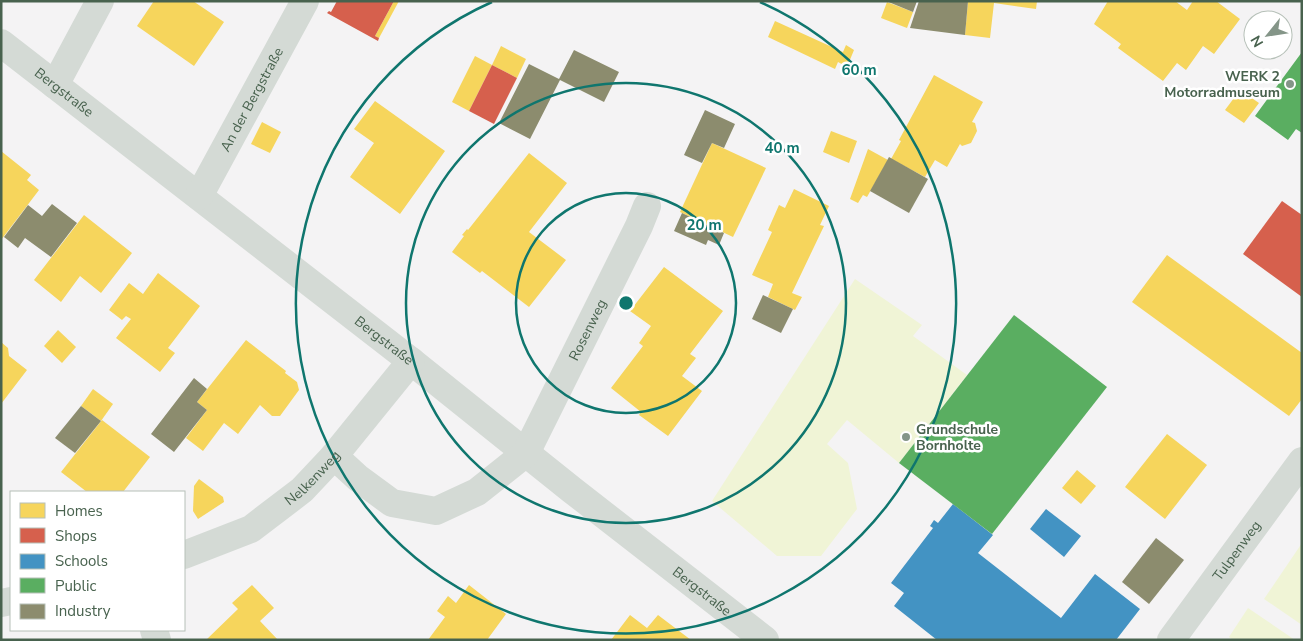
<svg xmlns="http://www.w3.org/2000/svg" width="1303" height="641" viewBox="0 0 1303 641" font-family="'Nunito Sans',sans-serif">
	<rect width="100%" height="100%" fill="#f4f3f4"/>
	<!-- green -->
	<g fill="#f0f4d6">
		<polygon points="855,279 922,325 913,336 967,375 899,463 847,420 827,444 848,463 857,509 821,556 777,556 712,501"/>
		<polygon points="1302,543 1302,625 1264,599"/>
		<polygon points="1248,608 1295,640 1233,640 1229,637"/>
	</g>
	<!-- homes -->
	<g fill="#f6d55c">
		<polygon points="154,1 193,1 224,22 194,66 137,26"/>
		<polygon points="394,1 399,1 379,38 375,36"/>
		<polygon points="968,1 1037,1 1036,9 994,3 990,38 965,35"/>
		<polygon points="1108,1 1175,1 1187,10 1193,1 1216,1 1240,19 1214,54 1203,46 1186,70 1177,63 1163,81 1118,48 1121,44 1094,24"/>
		<polygon points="887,2 913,12 907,28 881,18"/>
		<polygon points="775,21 843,52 846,45 854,50 847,67 838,62 835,69 768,37"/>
		<polygon points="501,46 526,59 517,78 492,65"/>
		<polygon points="475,56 492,65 469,111 452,102"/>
		<polygon points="934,75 983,102 972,122 975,123 977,131 971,143 962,146 960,144 947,167 935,160 925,177 891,159 901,141 899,140"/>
		<polygon points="1240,90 1259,103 1244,123 1225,110"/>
		<polygon points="375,101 445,151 400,214 350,177 374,143 354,129"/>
		<polygon points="262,122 281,132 270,153 251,144"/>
		<polygon points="831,131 857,141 849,163 823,152"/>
		<polygon points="712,143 766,168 733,237 680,212"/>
		<polygon points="868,149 888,160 867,197 863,195 858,203 850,199"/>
		<polygon points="1,151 31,175 27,180 39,190 1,240"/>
		<polygon points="529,153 567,183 529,232 566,260 529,307 482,271 480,273 452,252 464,236 462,235 467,229 468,230"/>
		<polygon points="794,189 829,206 820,225 824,226 792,293 802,297 795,310 768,297 773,284 752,275 772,232 768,230 779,205 785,208"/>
		<polygon points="84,215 132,253 101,293 80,276 61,302 34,280"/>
		<polygon points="1167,255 1302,353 1302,399 1289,416 1132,302"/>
		<polygon points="664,267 723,311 690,354 696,358 682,376 702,391 668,436 639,415 641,412 611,388 643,346 639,343 651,326 630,311"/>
		<polygon points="158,273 200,306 168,348 175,353 160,372 116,338 131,319 126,316 122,320 109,310 129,283 143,294"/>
		<polygon points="58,330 76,347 62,363 44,346"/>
		<polygon points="246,340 286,371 285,373 297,382 299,390 280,416 272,416 260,405 238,434 224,423 203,451 186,438 207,410 197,402"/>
		<polygon points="1,342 8,348 9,356 27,370 1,404"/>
		<polygon points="93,389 113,404 101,421 81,406"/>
		<polygon points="102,420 150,457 123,492 87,492 61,472"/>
		<polygon points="1167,434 1207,465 1165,519 1125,487"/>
		<polygon points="1077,470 1096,486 1081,504 1062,488"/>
		<polygon points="199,479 223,497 224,502 198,519 193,511 194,486"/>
		<polygon points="252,585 274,608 260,621 278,640 206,640 238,609 232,603"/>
		<polygon points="469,585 506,614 487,640 428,640 445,617 437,611 448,596 456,603"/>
		<polygon points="630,615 647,628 658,615 691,640 611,640"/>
	</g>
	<!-- shops -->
	<g fill="#d6604d">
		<polygon points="337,1 394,1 375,36 379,38 378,41 327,13 329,11 331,12"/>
		<polygon points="492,65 517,78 494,124 469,111"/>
		<polygon points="1282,201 1302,215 1302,297 1243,254"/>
	</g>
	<!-- schools -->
	<g fill="#4393c3">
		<polygon points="953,504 993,535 978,553 1061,618 1095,574 1140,609 1116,640 937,640 894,606 904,593 891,583 933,528 930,526 934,520 938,523"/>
		<polygon points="1046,509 1081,536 1064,557 1030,529"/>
	</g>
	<!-- public -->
	<g fill="#5aae61">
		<polygon points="1302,52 1302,133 1296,129 1288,140 1255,116"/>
		<polygon points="1014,315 1107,387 992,534 899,463"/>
	</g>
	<!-- industry -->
	<g fill="#8c8c6e">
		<polygon points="886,1 917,1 913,12"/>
		<polygon points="919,1 968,1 965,35 910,28"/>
		<polygon points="574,50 619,72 604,102 560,80 530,139 499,123 529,64 559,79"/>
		<polygon points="705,110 735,124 724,148 712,143 702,163 684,155"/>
		<polygon points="889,157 928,179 909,213 870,191"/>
		<polygon points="52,204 77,223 51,257 25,238 18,248 4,237 28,205 42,216"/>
		<polygon points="682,213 724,233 719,245 708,240 706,245 674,231"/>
		<polygon points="763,295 793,309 781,333 752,319"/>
		<polygon points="194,378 207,389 197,402 207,410 174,452 151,434"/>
		<polygon points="81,406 101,421 75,453 55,438"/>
		<polygon points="1156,538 1184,560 1149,604 1122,582"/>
	</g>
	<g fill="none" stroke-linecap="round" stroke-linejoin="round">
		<!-- minor -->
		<g stroke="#d4dad5" stroke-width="28">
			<path id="s1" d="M1,43L411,361L572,490L765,640"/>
			<polyline points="55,85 100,1"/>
			<path id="s2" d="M199,196L305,1"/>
			<path id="s3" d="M334,456L358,478L392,503L436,511L477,492L526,453L639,226L647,206"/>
			<path id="s4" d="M184,555L251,529L302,490L334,456L411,361"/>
			<polyline points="1,603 11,601"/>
			<polyline points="154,630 157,640"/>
			<path id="s5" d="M1171,640L1302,461"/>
		</g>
	</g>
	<!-- distance rings -->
	<g fill="none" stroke="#0f766e" stroke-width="2.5">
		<circle cx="626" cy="303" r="110"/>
		<circle cx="626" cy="303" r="220"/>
		<path d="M760 2A330 330 0 1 1 492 2"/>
	</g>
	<!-- markers -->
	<g fill="#849588" stroke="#fff" stroke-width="2">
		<circle cx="1290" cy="84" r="5"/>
		<circle cx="906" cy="437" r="5"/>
	</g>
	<g text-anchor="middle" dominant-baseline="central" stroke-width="5" stroke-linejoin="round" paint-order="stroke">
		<!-- poi labels -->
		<g font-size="14" font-weight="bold" fill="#48624e" stroke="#fff" text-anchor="end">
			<text x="1280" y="76">WERK 2<tspan x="1280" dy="16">Motorradmuseum</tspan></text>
			<text x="916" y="429" text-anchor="start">Grundschule<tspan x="916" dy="16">Bornholte</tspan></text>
		</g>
		<!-- street labels -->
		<g font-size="14" fill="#48624e" stroke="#fff">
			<text stroke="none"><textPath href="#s1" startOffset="80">Bergstraße</textPath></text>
			<text stroke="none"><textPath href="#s2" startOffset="110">An der Bergstraße</textPath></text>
			<text stroke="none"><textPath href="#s3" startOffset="365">Rosenweg</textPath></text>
			<text stroke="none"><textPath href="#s1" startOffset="485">Bergstraße</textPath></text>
			<text stroke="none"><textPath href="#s4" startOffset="152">Nelkenweg</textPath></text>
			<text stroke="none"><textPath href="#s5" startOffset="111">Tulpenweg</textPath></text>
			<text stroke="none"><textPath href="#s1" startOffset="890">Bergstraße</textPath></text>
		</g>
	</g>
	<circle cx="626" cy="303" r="8" fill="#0f766e" stroke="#fff" stroke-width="2.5"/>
	<g font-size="15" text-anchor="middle" font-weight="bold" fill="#0f766e" stroke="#fff" stroke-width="5" stroke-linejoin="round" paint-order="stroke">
		<text x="859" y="75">60 m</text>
		<text x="782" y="153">40 m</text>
		<text x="704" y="230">20 m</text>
	</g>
	<!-- border -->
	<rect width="1303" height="641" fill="none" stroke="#48624e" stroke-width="5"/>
	<!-- legend -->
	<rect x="10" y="491" width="175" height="140" fill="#ffffff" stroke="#b6c0b8"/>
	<rect x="20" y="503" width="25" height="15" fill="#f6d55c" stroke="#b6c0b8"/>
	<text x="55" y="516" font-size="15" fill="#48624e">Homes</text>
	<rect x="20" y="528" width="25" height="15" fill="#d6604d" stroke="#b6c0b8"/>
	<text x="55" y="541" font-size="15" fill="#48624e">Shops</text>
	<rect x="20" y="554" width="25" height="15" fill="#4393c3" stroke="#b6c0b8"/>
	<text x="55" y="566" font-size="15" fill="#48624e">Schools</text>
	<rect x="20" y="578" width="25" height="15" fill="#5aae61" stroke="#b6c0b8"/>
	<text x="55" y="591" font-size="15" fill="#48624e">Public</text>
	<rect x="20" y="604" width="25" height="15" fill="#8c8c6e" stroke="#b6c0b8"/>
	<text x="55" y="616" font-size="15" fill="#48624e">Industry</text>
	<!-- north arrow -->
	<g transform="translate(1268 35) rotate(240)"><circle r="24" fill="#ffffff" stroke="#b6c0b8"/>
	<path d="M0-4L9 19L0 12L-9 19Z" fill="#849588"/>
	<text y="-8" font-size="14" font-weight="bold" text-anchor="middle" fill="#48624e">N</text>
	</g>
</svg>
